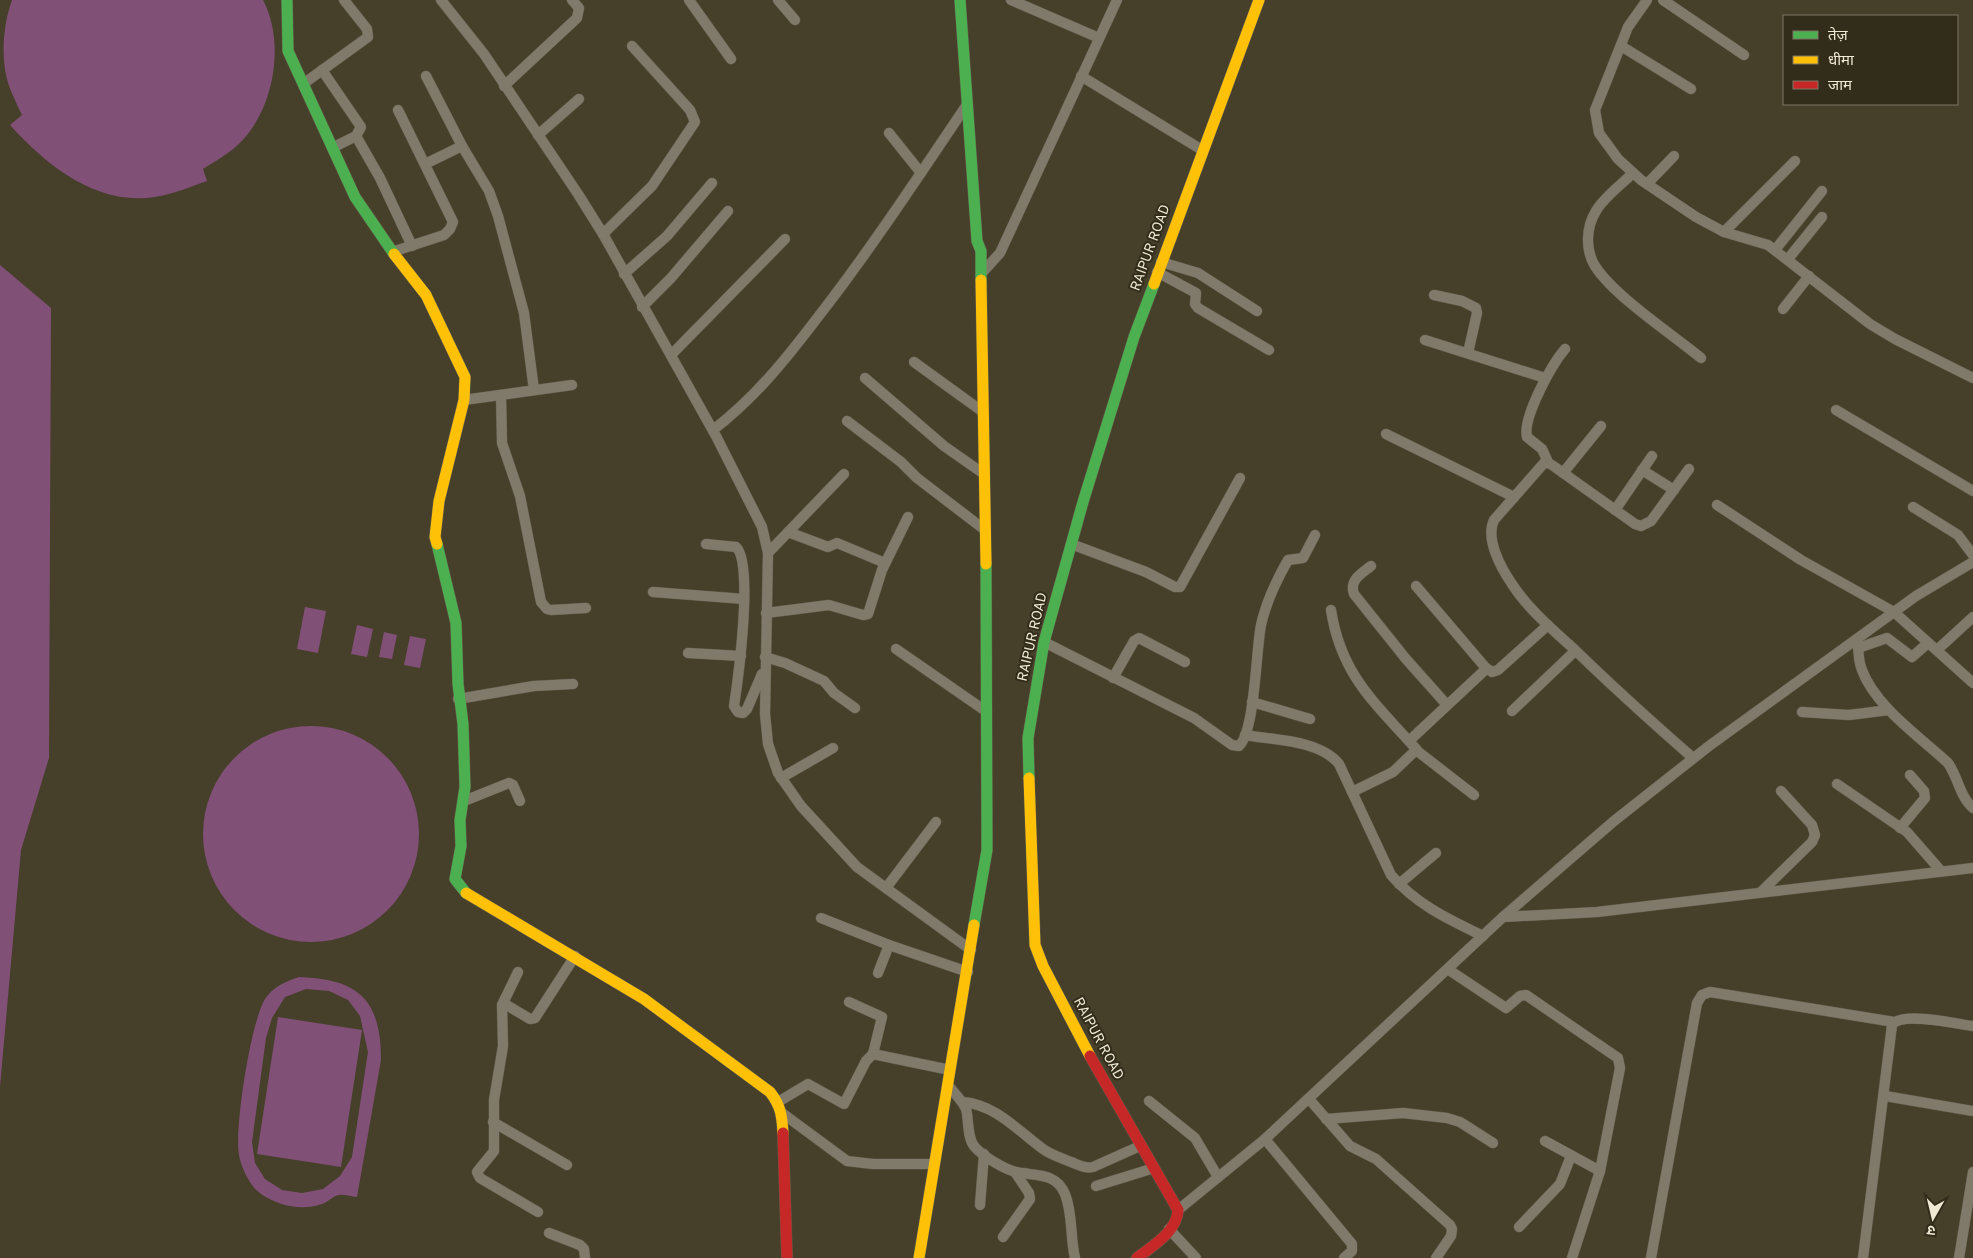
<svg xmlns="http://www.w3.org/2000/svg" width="1973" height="1258" viewBox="0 0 1973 1258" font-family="Overpass,'Noto Sans Devanagari',sans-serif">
	<rect width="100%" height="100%" fill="#463f2a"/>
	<!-- green -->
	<g fill="#805076" fill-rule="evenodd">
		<path d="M12,0H263C287,45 273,118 232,150C223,157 212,163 203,169L207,181C190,187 173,194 155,197C97,206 47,166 10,125L22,115C17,105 13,96 9,86C0,60 3,25 12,0Z"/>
		<polygon points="0,265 51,308 49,758 21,850 0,1087"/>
		<polygon points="305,607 326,611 318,653 297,649"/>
		<polygon points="357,625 373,629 367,657 351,654"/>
		<polygon points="384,632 397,635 392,659 379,657"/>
		<polygon points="410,636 426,639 420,668 404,665"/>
		<circle cx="311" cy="834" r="108"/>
		<path d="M299,977C359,979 381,1000 381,1060L357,1197C352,1197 344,1194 339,1195C333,1196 328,1202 322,1204C301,1211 279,1206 261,1194C250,1187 241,1167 239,1155C234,1129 251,1021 265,999C274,986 285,982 299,977ZM306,989L329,991L348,1000L360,1016L368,1052L352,1157L340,1176L323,1189L302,1193L282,1190L265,1179L255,1163L252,1142L266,1038L272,1018L285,997Z"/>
		<polygon points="278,1017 362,1030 341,1167 257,1154"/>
	</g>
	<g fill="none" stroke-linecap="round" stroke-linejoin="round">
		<defs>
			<g id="street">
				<polyline points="441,0 484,54 578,194 603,234 716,436 762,527 768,553 765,714 768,744 778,773 801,806 857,867 971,950"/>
				<polyline points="689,0 731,59"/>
				<polyline points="778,0 795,20"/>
				<polyline points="1011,0 1099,38"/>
				<polyline points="1647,0 1628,27 1595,110 1599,133 1618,159 1641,180 1696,217 1724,232 1768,245 1870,324 1895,339 1973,378"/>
				<polyline points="1663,0 1744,55"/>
				<polyline points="1621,46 1691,89"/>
				<polyline points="322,70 361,127 356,136 332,148"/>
				<polyline points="426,76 462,146 489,191 498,216 524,313 534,390"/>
				<polyline points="1081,76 1202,150"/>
				<polyline points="303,84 368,37 367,29 344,0"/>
				<polyline points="504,86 577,18 579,8 572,0"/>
				<polyline points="889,133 921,173"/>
				<polyline points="538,135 579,99"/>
				<polyline points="356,136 380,178 412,246"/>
				<polyline points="425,164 462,146"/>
				<path d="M1633,173C1621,185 1604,197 1596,211C1586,227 1585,250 1595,266C1614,296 1672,334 1701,358"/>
				<polyline points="1647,184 1674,156"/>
				<polyline points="1724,232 1795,161"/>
				<polyline points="603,234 652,186 695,122 690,110 632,46"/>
				<polyline points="1775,250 1822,191"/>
				<polyline points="392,252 444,235 450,229 453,222 398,110"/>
				<polyline points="1788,259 1822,217"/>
				<polyline points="1161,262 1198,273 1257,311"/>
				<polyline points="1157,272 1196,293 1195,304 1198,308 1269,350"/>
				<polyline points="624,274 667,236 712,183"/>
				<polyline points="981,274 1000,253 1117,0"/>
				<polyline points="1434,295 1462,301 1476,308 1477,313 1468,353"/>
				<polyline points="642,307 671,278 728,211"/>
				<polyline points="1783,309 1809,276"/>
				<polyline points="1425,340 1545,378"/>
				<polyline points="671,355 785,239"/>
				<polyline points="914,362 983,412"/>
				<polyline points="865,378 944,446 984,474"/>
				<polyline points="501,395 502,443 520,496 541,602 547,609 551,610 586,608"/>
				<polyline points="464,400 572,385"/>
				<polyline points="1836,410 1973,491"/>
				<polyline points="847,421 901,462 917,478 985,530"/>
				<path d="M713,430C755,398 786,359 818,317C871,249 918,177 966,106"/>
				<polyline points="1386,434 1514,497"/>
				<path d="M1548,462L1542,449L1527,437C1522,418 1552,364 1565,349"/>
				<path d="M1689,469L1651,521L1641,526L1635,524L1552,465L1545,462L1494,520C1485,539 1501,568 1512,584C1528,609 1553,630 1575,650C1613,687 1653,723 1693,758"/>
				<polyline points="1642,470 1674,490"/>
				<polyline points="1563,473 1601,426"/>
				<polyline points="1717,505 1801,560 1894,612 1973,683"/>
				<polyline points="1913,507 1958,535 1973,555"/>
				<polyline points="1615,510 1652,456"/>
				<polyline points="788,532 828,547 837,543 885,563"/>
				<path d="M706,544L736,547C754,562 738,680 734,706L738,712L743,713L747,709L762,674"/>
				<polyline points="1071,544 1146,572 1175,587 1180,587 1240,478"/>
				<polyline points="768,553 844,474"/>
				<path d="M1371,566C1361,574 1349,580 1354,594L1406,659L1447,705"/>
				<polyline points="1416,586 1485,667 1492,672 1498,670 1548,625"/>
				<polyline points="653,592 744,599"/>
				<path d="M1331,610C1341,675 1375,703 1417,750"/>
				<polyline points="766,613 829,605 863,615 868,614 882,570 908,517"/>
				<path d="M1858,640C1858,650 1858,661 1862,670C1875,706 1920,737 1948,763C1958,777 1960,797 1973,808"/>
				<path d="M1044,642L1194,718L1232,745L1239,746C1255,732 1256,649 1261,625C1266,602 1276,581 1288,560L1303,558L1315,535"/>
				<polyline points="1858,648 1887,638 1912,657 1928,643"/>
				<polyline points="896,649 987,712"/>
				<polyline points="1937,650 1973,617"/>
				<polyline points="688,653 741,656"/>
				<polyline points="765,657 785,663 824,681 834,693 855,708"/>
				<polyline points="1113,678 1134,641 1139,638 1185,662"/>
				<polyline points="458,699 534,686 573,684"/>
				<polyline points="1252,702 1310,719"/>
				<polyline points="1512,711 1575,651"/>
				<polyline points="1802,712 1849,715 1889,710"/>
				<path d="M1245,735C1274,740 1320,740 1339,764L1391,875C1417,905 1448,919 1483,936"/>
				<polyline points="1409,741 1486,669"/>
				<polyline points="781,778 833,748"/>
				<polyline points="1837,784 1907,832 1941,871"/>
				<polyline points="1352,792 1393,772 1416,750 1474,795"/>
				<polyline points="464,801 509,783 513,785 520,801"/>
				<polyline points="1900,828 1925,798 1924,791 1910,775"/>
				<polyline points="1399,884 1436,853"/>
				<polyline points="886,888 936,822"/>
				<polyline points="1761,892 1812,842 1815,835 1812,825 1781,791"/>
				<polyline points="1503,917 1597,912 1973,868"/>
				<polyline points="821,918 889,945 968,972"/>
				<polyline points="1449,970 1506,1008 1520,996 1526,995 1618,1058 1620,1068 1600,1171 1572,1258"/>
				<polyline points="878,973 889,945"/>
				<polyline points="849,1002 882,1017 873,1054"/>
				<polyline points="503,1003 518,972"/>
				<path d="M948,1085C954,1093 962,1100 966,1109C969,1120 967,1137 974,1146C982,1156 1004,1169 1016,1172C1035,1176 1056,1172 1065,1194C1073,1214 1070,1237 1075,1258"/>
				<polyline points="1885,1096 1973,1111"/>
				<polyline points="1309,1099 1350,1146 1376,1159 1450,1225 1452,1229 1451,1236 1436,1258"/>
				<polyline points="1149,1101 1195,1138 1218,1177"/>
				<polyline points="778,1102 808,1084 844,1104 866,1061 873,1054 950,1070"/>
				<path d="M963,1102C996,1105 1017,1130 1043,1149C1051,1155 1062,1158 1071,1162C1079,1165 1085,1169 1093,1167L1140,1146"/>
				<polyline points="782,1113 847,1161 873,1164 933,1164"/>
				<polyline points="1326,1119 1403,1113 1447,1118 1460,1122 1493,1143"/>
				<polyline points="493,1122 567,1165"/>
				<polyline points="1265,1139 1352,1244 1352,1251 1344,1258"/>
				<polyline points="1545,1141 1600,1171"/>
				<polyline points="1096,1186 1154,1168"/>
				<polyline points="980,1205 984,1154"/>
				<polyline points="1178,1210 1265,1139 1503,917 1614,821 1709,746 1916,596 1973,562"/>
				<polyline points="538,1212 480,1178 477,1172 494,1151 494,1100 503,1046 502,1005 505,1004 530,1019 535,1018 575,956"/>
				<polyline points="1519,1227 1560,1184 1571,1156"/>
				<polyline points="1169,1229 1196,1258"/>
				<polyline points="549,1233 580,1245 584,1249 585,1258"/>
				<polyline points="1003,1237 1030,1199 1029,1193 1015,1172"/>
				<polyline points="1651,1258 1697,1003 1702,995 1710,992 1894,1022"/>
				<path d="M1863,1258L1892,1025C1901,1011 1957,1024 1973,1026"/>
				<polyline points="1959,1258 1973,1172"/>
			</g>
			<g id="fast">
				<polyline points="287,0 288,51 355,197 394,254"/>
				<polyline points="960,0 977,241 981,251 981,280"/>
				<polyline points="437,544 456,623 458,684 463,724 465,787 460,820 461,846 455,879 466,893"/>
				<polyline points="1029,778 1028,738 1044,642 1083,502 1134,337 1154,284"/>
				<polyline points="974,925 987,850 986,564"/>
			</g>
			<g id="slow">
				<polyline points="394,254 426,295 465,377 464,400 439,501 435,537 437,544"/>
				<polyline points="981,280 986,564"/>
				<polyline points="1154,284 1259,0"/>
				<polyline points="1029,778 1035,945 1043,966 1090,1056"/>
				<path d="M466,893L644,999L770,1092C781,1106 782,1116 783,1133"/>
				<polyline points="919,1258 974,925"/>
			</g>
			<g id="jam">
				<path d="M1090,1056L1178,1210C1177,1232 1152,1246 1137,1258"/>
				<polyline points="783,1133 787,1258"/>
			</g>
		</defs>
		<!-- street casing -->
		<use href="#street" stroke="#615b49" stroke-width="11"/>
		<!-- fast casing -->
		<use href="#fast" stroke="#615b49" stroke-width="12"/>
		<!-- slow casing -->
		<use href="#slow" stroke="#615b49" stroke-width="12"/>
		<!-- jam casing -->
		<use href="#jam" stroke="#615b49" stroke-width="12"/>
		<!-- street -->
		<use href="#street" stroke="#807a6b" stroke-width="10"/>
		<!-- fast -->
		<use href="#fast" stroke="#4caf50" stroke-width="11"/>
		<!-- slow -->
		<use href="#slow" stroke="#ffc107" stroke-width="11"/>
		<!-- jam -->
		<use href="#jam" stroke="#c62828" stroke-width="11"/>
	</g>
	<g text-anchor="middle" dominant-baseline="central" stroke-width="4" stroke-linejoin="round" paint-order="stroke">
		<!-- street labels -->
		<g font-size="14" fill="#efe8d3" stroke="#322c1b">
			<text transform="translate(1151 248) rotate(-70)">RAIPUR ROAD</text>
			<text transform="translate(1033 637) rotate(-77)">RAIPUR ROAD</text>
			<text transform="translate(1098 1039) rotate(62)">RAIPUR ROAD</text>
		</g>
	</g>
	<!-- legend -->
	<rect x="1783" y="15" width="175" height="90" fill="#322c1b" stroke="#7e7765"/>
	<rect x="1793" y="31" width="25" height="8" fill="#4caf50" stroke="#7e7765"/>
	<text x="1828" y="40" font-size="15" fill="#efe8d3">तेज़</text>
	<rect x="1793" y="56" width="25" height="8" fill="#ffc107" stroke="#7e7765"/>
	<text x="1828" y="65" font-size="15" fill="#efe8d3">धीमा</text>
	<rect x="1793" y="81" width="25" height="8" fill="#c62828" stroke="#7e7765"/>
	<text x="1828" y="90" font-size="15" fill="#efe8d3">जाम</text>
	<!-- north arrow -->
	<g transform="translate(1933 1218) rotate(188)" stroke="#322c1b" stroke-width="4" paint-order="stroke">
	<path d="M0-4L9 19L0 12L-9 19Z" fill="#efe8d3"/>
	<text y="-8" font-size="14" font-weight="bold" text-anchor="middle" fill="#efe8d3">उ</text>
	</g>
</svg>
